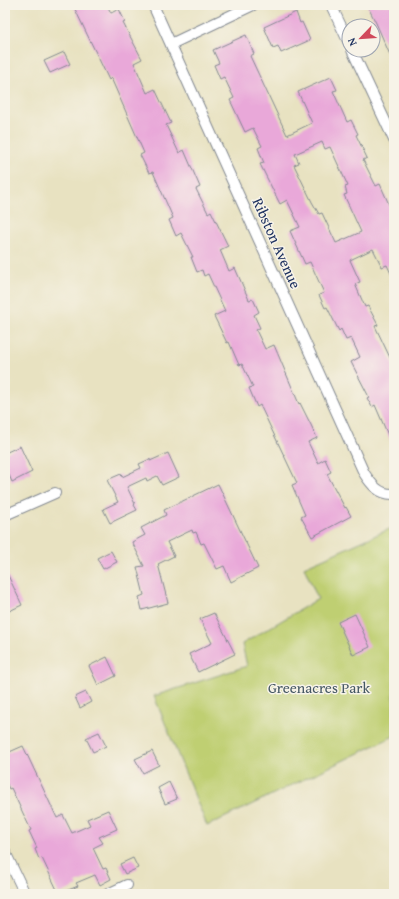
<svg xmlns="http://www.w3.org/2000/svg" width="399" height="899" viewBox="0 0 399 899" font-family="'Gentium Book Plus',serif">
	<rect width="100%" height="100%" fill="#f7f3e8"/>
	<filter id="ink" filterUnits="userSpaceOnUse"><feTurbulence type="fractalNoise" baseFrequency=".025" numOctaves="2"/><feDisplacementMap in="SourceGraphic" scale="8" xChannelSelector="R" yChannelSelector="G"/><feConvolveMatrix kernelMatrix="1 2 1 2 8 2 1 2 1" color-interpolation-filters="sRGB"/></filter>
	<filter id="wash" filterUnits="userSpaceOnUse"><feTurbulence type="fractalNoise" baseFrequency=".012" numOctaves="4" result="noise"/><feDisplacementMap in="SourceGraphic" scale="16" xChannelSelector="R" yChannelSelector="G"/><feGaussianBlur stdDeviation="0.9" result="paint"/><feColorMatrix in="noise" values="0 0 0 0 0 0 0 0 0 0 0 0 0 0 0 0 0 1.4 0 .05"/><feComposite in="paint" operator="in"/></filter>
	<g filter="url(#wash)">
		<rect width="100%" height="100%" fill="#e8e2c1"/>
		<!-- green -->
		<polygon fill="#bfcf72" stroke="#6d7f68" points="394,527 394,736 207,826 154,696 247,666 242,644 318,599 304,567"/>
		<g id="blocks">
			<!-- building -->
			<g fill="#e9a8d9" fill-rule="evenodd">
				<polygon points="73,5 107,5 111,13 119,9 125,22 123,23 142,59 134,63 147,93 155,89 171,123 166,125 179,153 184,150 200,187 196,189 208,213 211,211 228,246 220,250 229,271 235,268 249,300 253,299 259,312 254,315 260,328 256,330 265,349 274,345 299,404 300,403 311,425 317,438 308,442 318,463 325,459 331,472 327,474 345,508 346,507 351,516 312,537 301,517 305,515 292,485 297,483 260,405 257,407 249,388 253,387 242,364 239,365 229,342 227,343 214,316 225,311 208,274 204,276 202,270 197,272 191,257 193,257 181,233 176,236 169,220 173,218 153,172 149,173 140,155 144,153 111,78 109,80"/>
				<polygon points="367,5 394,5 394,64 376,23"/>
				<polygon points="296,12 300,23 302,22 310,40 281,53 278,46 273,48 264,27"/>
				<path d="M246,35L254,54L250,56L287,135L312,123L298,92L331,77L337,90L333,91L347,122L351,120L358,134L356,135L367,158L363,160L376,186L380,184L391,209L394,208V280L387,265L382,267L373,249L350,260L360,282L355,284L365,307L368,306L378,325L375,326L394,366V449L375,405L372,407L367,398L369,397L351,362L360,357L351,338L346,340L341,329L339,331L327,307L325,308L319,295L324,293L310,262L305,264L290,231L300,227L287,200L280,204L260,164L264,163L258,148L262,146L253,128L245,132L230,100L234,98L224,77L220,79L214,65L219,63L213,50ZM322,142L325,149L330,147L348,186L345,187L347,194L344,195L361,232L336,243L322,213L319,214L312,202L294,165L299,163L295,154Z"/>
				<polygon points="64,52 70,64 50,73 44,61"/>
				<polygon points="20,446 32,472 12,482 9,475 5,477 5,453"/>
				<polygon points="168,453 179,477 162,485 157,476 147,481 146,478 127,487 135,504 134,505 137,510 110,523 103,509 118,502 107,480 121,474 122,477 141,468 139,464 150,459 150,461"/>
				<polygon points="218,484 258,568 231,582 224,566 217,569 204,543 201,544 196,532 193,533 192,530 167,542 174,556 158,564 168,603 142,610 139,597 144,595 137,567 144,566 132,542 145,535 141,528 166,515 164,510"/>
				<polygon points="111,551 117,562 103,569 97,558"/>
				<polygon points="5,569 22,605 5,613"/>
				<polygon points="214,613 235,654 198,672 189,654 212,643 200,619"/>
				<polygon points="355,614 370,647 353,655 338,622"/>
				<polygon points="107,657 116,676 98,685 89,666"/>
				<polygon points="86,692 91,702 80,708 75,697"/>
				<polygon points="99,732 106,746 93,752 86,738"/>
				<polygon points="23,746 57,818 63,815 72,833 90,825 87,819 108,810 117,829 99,837 103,843 93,848 103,869 106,868 111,879 100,885 95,875 76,883 78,886 59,894 42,858 39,859 35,849 37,848 29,831 31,830 11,788 9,789 5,780 5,754"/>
				<polygon points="152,751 159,765 143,773 135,759"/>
				<polygon points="169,782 177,799 165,804 158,788"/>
				<polygon points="133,858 138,868 125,874 120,864"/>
			</g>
		</g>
	</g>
	<g filter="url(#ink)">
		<use href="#blocks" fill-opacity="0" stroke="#828890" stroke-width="1"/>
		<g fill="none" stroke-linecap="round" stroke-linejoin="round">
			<defs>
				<g id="street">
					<path d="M153,5L364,473C371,484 379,495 394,494"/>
					<polyline points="331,5 349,43"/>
					<polyline points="171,44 253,5"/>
					<polyline points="352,50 394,140"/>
					<polyline points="5,515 55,493"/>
					<polyline points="5,852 25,894"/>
					<polyline points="108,894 127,885"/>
				</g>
			</defs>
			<!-- street casing -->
			<use href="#street" stroke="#828890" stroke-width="12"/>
			<!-- street -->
			<use href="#street" stroke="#fff" stroke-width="10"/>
		</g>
	</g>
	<g text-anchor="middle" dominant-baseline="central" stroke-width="3" stroke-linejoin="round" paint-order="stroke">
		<!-- street labels -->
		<g font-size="15" fill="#1b2f5e" stroke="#f7f3e8">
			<text transform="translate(277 243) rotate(66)">Ribston Avenue</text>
		</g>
		<!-- park labels -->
		<g font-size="15" fill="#445763" stroke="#f7f3e8">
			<text x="319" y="687">Greenacres Park</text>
		</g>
	</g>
	<!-- margin -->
	<rect width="399" height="899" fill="none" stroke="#f7f3e8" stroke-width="20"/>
	<!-- north arrow -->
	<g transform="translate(361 38) rotate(245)"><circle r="19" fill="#f7f3e8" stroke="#9fa5b1"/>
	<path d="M0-3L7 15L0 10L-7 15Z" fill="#d1495b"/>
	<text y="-6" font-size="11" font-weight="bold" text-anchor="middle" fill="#1b2f5e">N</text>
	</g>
</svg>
